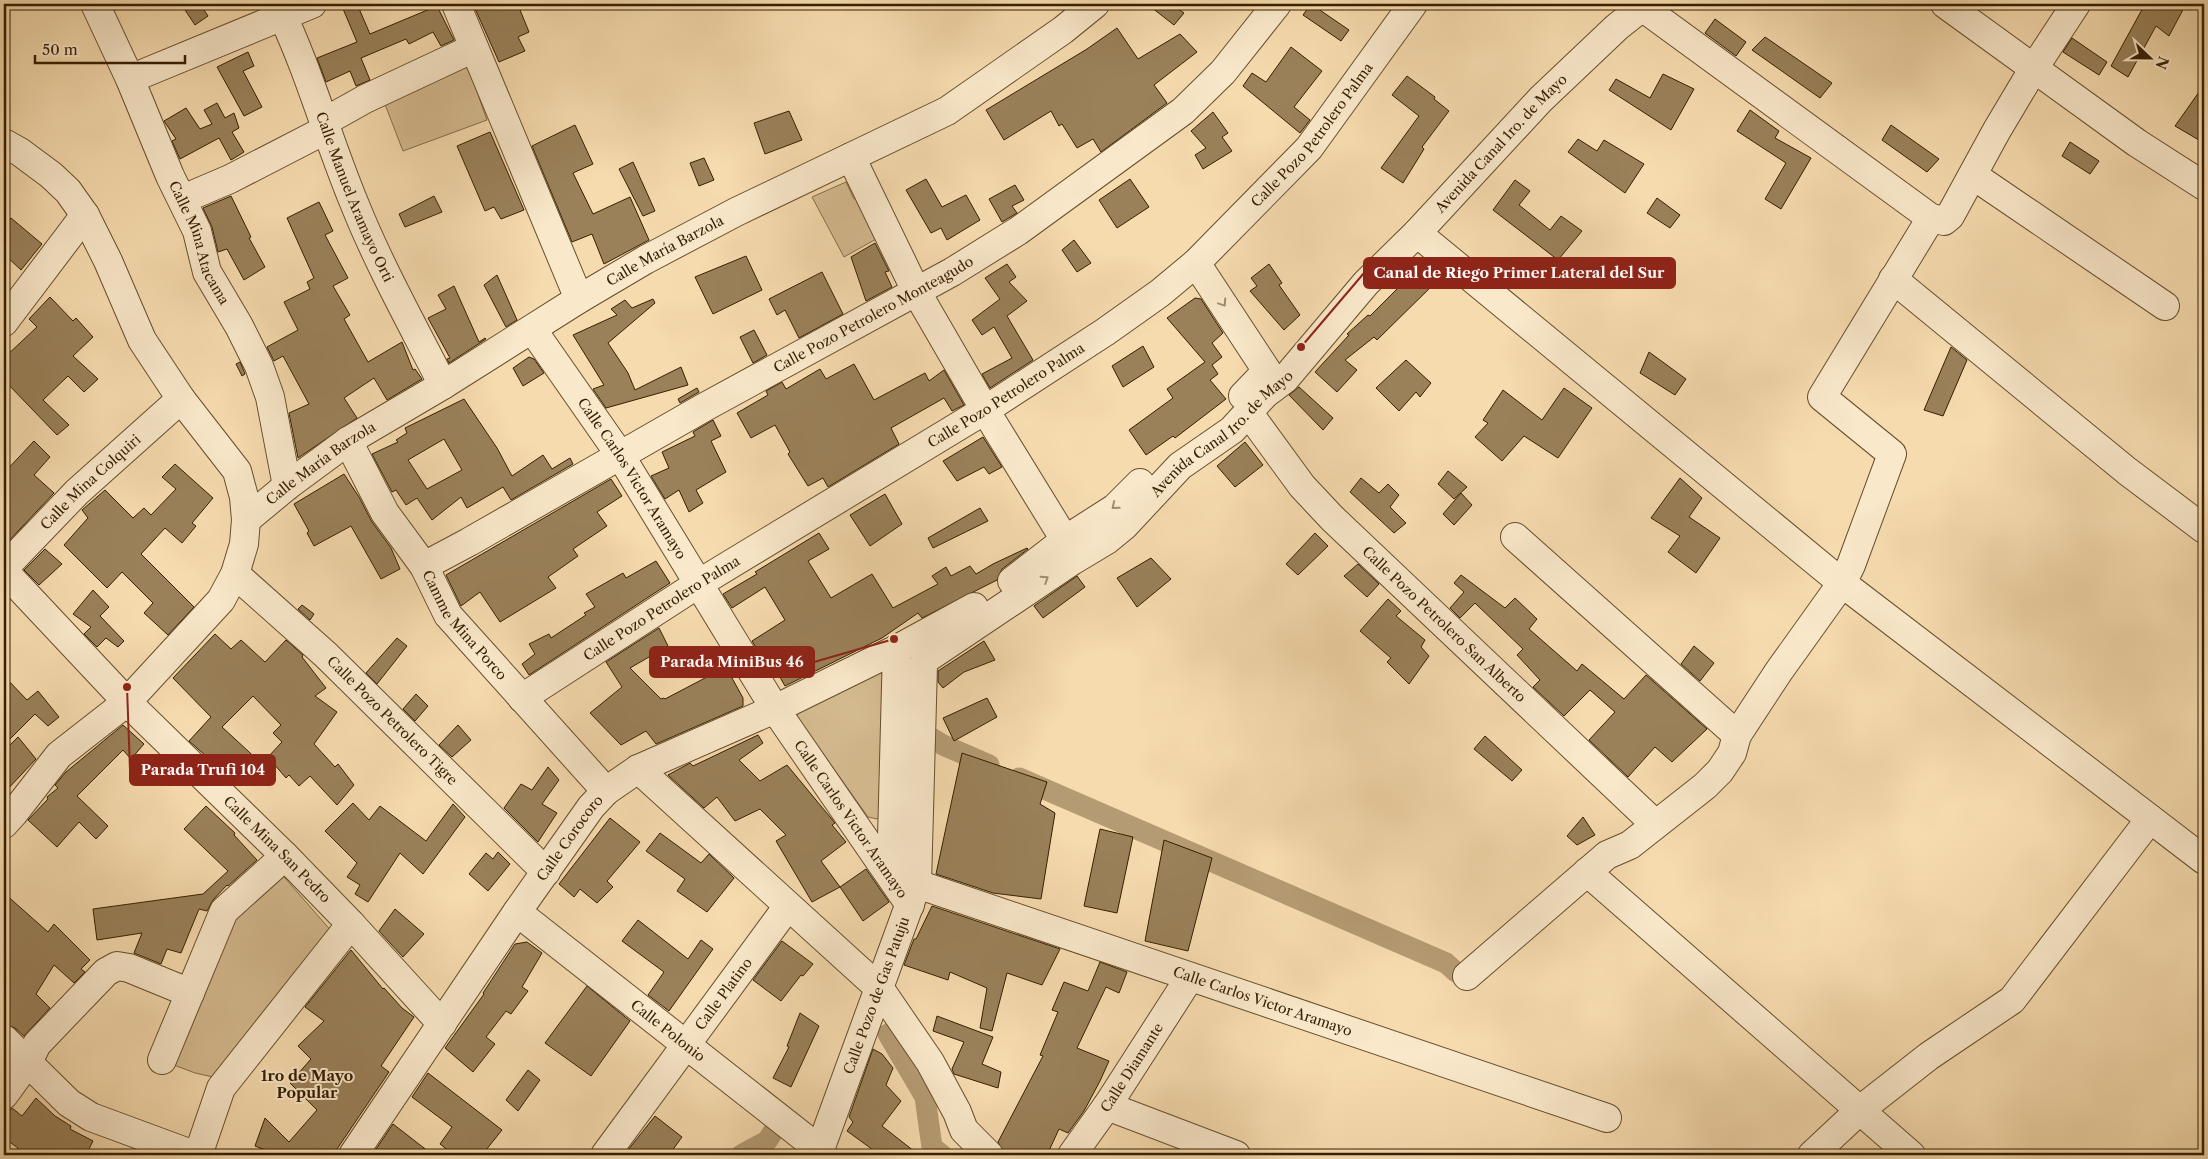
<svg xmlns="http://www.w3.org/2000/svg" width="2208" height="1159" viewBox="0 0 2208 1159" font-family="'Libre Caslon Text',serif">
	<rect width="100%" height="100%" fill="#f6dbae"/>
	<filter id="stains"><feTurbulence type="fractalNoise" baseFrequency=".004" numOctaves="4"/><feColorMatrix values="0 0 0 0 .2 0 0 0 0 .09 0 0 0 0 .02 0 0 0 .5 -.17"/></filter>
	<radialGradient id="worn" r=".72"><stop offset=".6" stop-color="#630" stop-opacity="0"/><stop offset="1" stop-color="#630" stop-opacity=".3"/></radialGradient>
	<!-- park -->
	<g fill="#d5bb90" stroke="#866d48">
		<polygon points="467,64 487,120 403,151 381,94"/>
		<polygon points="846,182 854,199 857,198 878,238 844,257 812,197"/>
		<polygon points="877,671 884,675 881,815 877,819 868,817 797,717 797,712"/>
		<polygon points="278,870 333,933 222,1079 195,1073 166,1062 228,914"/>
	</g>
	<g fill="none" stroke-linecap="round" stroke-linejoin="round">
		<!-- canal -->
		<g stroke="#b59b73" stroke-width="21">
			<polyline points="910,729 920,731 943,745 989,765"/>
			<polyline points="1019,778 1446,963 1456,972"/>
			<polyline points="888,1034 925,1097 932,1147 942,1155"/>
			<polyline points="741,1155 767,1141 775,1129"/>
		</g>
	</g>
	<!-- building -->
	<g fill="#9a815a" stroke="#361f00" fill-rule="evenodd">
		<polygon points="181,4 200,4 208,16 195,25"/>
		<polygon points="341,4 357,4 370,34 437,6 454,40 441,46 433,32 409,44 406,39 361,58 370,80 356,86 350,71 326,82 317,58 357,42"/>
		<polygon points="473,4 521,4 518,5 529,32 518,37 525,51 499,62"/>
		<polygon points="1147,4 1171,4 1184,13 1174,25"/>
		<polygon points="1311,4 1349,30 1341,41 1303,15"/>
		<polygon points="2145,4 2186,4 2169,36 2156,26 2128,77 2111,66"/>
		<polygon points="1715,19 1746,42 1736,56 1705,33"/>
		<polygon points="1117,28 1138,59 1180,34 1197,52 1154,85 1167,103 1101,152 1093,139 1077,148 1062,124 1059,126 1051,111 1004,140 986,110 1087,49"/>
		<polygon points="1765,37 1832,83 1820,98 1752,50"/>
		<polygon points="2072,38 2107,62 2099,75 2063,52"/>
		<polygon points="1291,47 1322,71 1294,107 1310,120 1300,133 1243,86 1252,73 1266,82"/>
		<polygon points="248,52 254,66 243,71 262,107 244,116 217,67"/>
		<polygon points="1663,74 1694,89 1671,130 1609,90 1616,79 1650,98"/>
		<polygon points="1407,76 1435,97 1434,99 1449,111 1422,147 1424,149 1403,183 1381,168 1419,116 1392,95"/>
		<polygon points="2204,85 2204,143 2175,126"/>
		<polygon points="217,103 225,118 234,113 239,128 232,132 244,152 231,160 219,138 180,159 172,141 176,139 164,121 186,108 200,129 212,124 204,110"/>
		<polygon points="1750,110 1779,131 1775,138 1811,158 1781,209 1765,199 1786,163 1737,131"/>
		<polygon points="789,111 802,140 765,154 754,123"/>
		<polygon points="1213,112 1228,133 1222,137 1232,151 1203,169 1195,155 1206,148 1191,131"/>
		<polygon points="575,125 593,164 573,173 593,214 630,197 649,240 604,264 592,234 572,242 532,146"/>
		<polygon points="1891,125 1939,159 1927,172 1882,140"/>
		<polygon points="490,132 524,210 501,219 494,207 485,211 457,146"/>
		<polygon points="1578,139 1597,151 1604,140 1644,164 1625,193 1568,152"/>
		<polygon points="2070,142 2099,161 2090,174 2062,156"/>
		<polygon points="704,158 714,180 699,186 690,163"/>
		<polygon points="633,162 655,211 643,216 619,169"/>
		<polygon points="926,179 942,207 966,195 980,220 947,240 941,228 931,233 906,190"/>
		<polygon points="1130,179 1149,207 1117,228 1099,200"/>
		<polygon points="1515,180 1530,191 1519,205 1550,230 1561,216 1582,231 1558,260 1493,210"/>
		<polygon points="1015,185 1024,200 1012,206 1017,213 1002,222 989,199"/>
		<polygon points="231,196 251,237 249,238 265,267 244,280 227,249 218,252 212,227 203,208"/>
		<polygon points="434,196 442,212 405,227 399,214"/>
		<polygon points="1657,198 1680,215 1670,228 1647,213"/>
		<polygon points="319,202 333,231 325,235 348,278 333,286 350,315 344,319 368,362 402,342 413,370 415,369 422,379 387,400 374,378 344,398 357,418 298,458 289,413 309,404 283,356 274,361 267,347 298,330 284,302 310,289 307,282 314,278 287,218"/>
		<polygon points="11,218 42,244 21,270 4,254 4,227"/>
		<polygon points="1074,240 1091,263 1077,272 1062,250"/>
		<polygon points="875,243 889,271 885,272 892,287 866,301 851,257"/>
		<polygon points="746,256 762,290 713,314 695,277"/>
		<polygon points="1007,264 1016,277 1009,282 1027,301 1007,316 1033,360 990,388 982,374 1012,358 994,327 982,335 972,320 1000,299 985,278"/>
		<polygon points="1269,264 1282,283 1279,285 1300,315 1284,330 1250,291 1257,286 1251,278"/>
		<polygon points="1420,266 1438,280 1377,340 1374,337 1345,360 1357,370 1337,392 1315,372 1349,335 1347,334 1368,315 1370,316"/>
		<polygon points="822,272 843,314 799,338 785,310 777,315 769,299"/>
		<polygon points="497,275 517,320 506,327 484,285"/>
		<polygon points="454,286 479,342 485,338 486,339 449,363 447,359 450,358 428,318 446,309 438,295"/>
		<polygon points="50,297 73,321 76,318 93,337 73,356 98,379 84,392 68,376 43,400 69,425 57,435 4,380 4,358 37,327 29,319"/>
		<polygon points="1195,298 1201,299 1223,333 1212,343 1222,357 1212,365 1218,374 1210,380 1226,399 1175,438 1173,436 1146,455 1129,430 1173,398 1167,389 1205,362 1167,318"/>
		<polygon points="653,299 655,303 608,343 628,373 635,390 681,367 688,385 606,408 593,389 604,385 573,335 617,315 611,309 625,300 632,308"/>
		<polygon points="754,330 767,355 753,363 740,337"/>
		<polygon points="1143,346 1154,367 1123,387 1112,366"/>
		<polygon points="1951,347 1967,360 1943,416 1924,410"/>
		<polygon points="1649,352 1686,379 1675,395 1640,373"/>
		<polygon points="529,357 534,359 544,373 523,386 513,368"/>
		<polygon points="1406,360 1431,383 1420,397 1416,392 1399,411 1376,388"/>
		<polygon points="240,362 245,374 242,376 236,364"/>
		<polygon points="854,364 874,400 925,373 929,381 944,370 964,405 952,411 944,398 891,428 899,444 828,487 823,478 808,486 788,454 790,452 775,425 751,438 737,413 768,395 766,391 782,382 786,389 820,369 826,379"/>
		<polygon points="1299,387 1333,418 1323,430 1289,395"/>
		<polygon points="697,388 699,392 680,403 678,399"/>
		<polygon points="1564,388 1592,408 1558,458 1524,436 1502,461 1475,437 1488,423 1483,420 1503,390 1542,420"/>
		<path d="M464,399L497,448L512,476L543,455L552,469L570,458L573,464L511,500L503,487L467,508L461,497L432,520L417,498L406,505L396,490L392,492L372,454L398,442L396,440L407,433L405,428ZM444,439L462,470L427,489L408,460Z"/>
		<polygon points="713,420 721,436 711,441 726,472 696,490 703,503 689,512 679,490 665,499 651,476 669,468 662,452 695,436 693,432"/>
		<polygon points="983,437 1002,467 989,474 984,467 957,481 943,461"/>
		<polygon points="34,441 50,457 34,475 54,493 4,546 4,473"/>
		<polygon points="1245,442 1263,465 1235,487 1217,466"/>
		<polygon points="175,464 213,498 192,523 196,526 182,543 165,528 141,554 194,607 168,635 144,613 153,603 122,572 107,588 64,545 88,518 82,510 105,490 133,518 144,508 151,515 176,489 162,477"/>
		<polygon points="1448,471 1467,487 1454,499 1438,484"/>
		<polygon points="344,474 359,497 372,522 391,548 400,569 381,579 351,526 314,546 307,533 309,531 294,504"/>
		<polygon points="1361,478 1379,493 1388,484 1399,495 1390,507 1406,523 1394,533 1350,492"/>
		<polygon points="1680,478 1702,498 1689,517 1720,538 1696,573 1668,552 1680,536 1651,518"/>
		<polygon points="611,479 622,496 597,512 607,526 573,549 578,556 548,577 556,588 500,622 480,592 461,606 446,575"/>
		<polygon points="1461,493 1472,505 1454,525 1443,514"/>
		<polygon points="885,494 902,524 870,546 850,515"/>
		<polygon points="980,508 988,521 933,548 928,538"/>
		<polygon points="819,533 829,549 808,561 831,598 872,574 893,608 938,584 932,576 946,567 951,576 970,566 976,574 993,564 1027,548 1028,549 1002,569 997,580 922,618 918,613 882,638 785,686 765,651 760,654 752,641 785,620 765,587 732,608 723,594 757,574 755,572"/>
		<polygon points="1315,533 1328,546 1298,575 1286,564"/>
		<polygon points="45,549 62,564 39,585 24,570"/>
		<polygon points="1151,558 1171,579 1137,607 1117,578"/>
		<polygon points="656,561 670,583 529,675 522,664 535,654 529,644 549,634 551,638 586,615 584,613 595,607 586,594 623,573 626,578"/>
		<polygon points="1358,564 1379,584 1367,597 1344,576"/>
		<polygon points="1461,575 1505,608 1515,598 1537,619 1529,629 1577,671 1582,664 1624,699 1646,675 1707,729 1672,762 1655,747 1628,777 1589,740 1615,712 1590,690 1564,716 1533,687 1540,680 1517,655 1523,649 1475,603 1460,618 1450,608 1464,592 1454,583"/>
		<polygon points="1077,576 1085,587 1043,618 1034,606"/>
		<polygon points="93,590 109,607 100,616 124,641 118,647 106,638 97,647 84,634 91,627 73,614"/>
		<polygon points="1388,599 1401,611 1396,616 1425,640 1421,647 1429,656 1409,684 1387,662 1391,658 1360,631"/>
		<polygon points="302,605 314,614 310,620 298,609"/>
		<polygon points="659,628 668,646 630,668 661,699 664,698 665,699 726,667 743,698 743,706 656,744 646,731 621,745 590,713 622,687 606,662"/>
		<polygon points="215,634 231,649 241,640 265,662 286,640 303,655 302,657 326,688 315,696 337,712 314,744 335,767 338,764 354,785 337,805 310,776 299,786 289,775 286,778 268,757 282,742 273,733 281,725 253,696 222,727 261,763 240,786 189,741 211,717 173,678"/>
		<polygon points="397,638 407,646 377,684 366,673"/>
		<polygon points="984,641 995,660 964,672 943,688 938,682 938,671"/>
		<polygon points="1694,646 1714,663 1700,681 1681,664"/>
		<polygon points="4,676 27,700 38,691 59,717 48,726 35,714 4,745"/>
		<polygon points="416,694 428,706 415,721 403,709"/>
		<polygon points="987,698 997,717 954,741 943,718"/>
		<polygon points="123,725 144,744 131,759 123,750 77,796 108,826 96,839 79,822 57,847 28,820 48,799 47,797 58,788 55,785 66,772"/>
		<polygon points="458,725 471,740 452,757 439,745"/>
		<polygon points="758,735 763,743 739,760 760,781 787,765 835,823 832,825 846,842 821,861 840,887 812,902 776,841 786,835 760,809 735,821 717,797 704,808 668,775 690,763 693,766"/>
		<polygon points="1485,736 1522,770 1512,781 1474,749"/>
		<polygon points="18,737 36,759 4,793 4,751"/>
		<polygon points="962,753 1047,782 1040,804 1055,813 1041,899 993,893 936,874"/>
		<polygon points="548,767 559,780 542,804 557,813 538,842 504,808 521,784 532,790"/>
		<polygon points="353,803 369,820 380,806 426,841 453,804 465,817 423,874 400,853 368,902 355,894 360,885 347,877 357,863 325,831"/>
		<polygon points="206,806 235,833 234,835 257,860 228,886 227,885 213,900 207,911 199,909 181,953 167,949 161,964 134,953 142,933 97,940 93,909 203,894 228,871 184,829"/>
		<polygon points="1583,817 1595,835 1577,845 1567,836"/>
		<polygon points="610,818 640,842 607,881 613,887 597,903 580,889 574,897 559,884"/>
		<polygon points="1100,829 1133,837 1117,913 1084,906"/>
		<polygon points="660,833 701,863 709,854 734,878 707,912 677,891 685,879 646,851"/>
		<polygon points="1164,840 1212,858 1188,951 1145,941"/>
		<polygon points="498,852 510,864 488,891 469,874 486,853 493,859"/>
		<polygon points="866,869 889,902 863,921 840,887"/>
		<polygon points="4,893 48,932 54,924 90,960 81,969 85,972 74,983 54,965 36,994 50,1008 24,1036 15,1028 4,1024"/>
		<polygon points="932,906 1060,949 1042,985 1007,973 992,1031 980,1028 987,988 950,972 948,980 904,965 914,939 916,939"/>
		<polygon points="395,909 424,934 403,957 379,931"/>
		<polygon points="638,920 688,959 701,940 713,949 669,1011 648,995 664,972 622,941"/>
		<polygon points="782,941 813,964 803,976 801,975 781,1001 753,980"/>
		<polygon points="527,942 542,953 522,987 528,991 511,1014 506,1011 486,1037 495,1044 473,1072 445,1048 484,994 483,993 515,944"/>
		<polygon points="351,950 383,989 384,988 402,1008 414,1017 381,1066 389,1072 333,1155 278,1155 255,1146 265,1118 289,1142 317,1110 290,1083 311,1059 298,1046 324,1021 305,1007"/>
		<polygon points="1100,962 1127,972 1119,993 1106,987 1077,1048 1109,1061 1100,1081 1084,1111 1068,1133 1059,1129 1047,1155 1004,1154 998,1142 1043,1056 1040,1055 1058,1012 1052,1010 1064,982 1088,991"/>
		<polygon points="587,986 630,1021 591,1076 545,1043"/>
		<polygon points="800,1013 819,1026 791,1087 773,1078 789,1047 787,1046"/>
		<polygon points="937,1016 993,1037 982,1064 1001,1072 998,1088 954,1074 952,1069 964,1042 933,1031"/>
		<polygon points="873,1049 882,1054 893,1068 886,1085 901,1101 882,1126 919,1155 880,1155 847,1131 853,1122 849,1117"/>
		<polygon points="528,1070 540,1080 518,1111 506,1100"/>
		<polygon points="428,1073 502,1130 482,1155 454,1155 440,1144 452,1127 412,1097"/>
		<polygon points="36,1098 55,1116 71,1126 70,1129 93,1141 86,1155 12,1155 18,1148 4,1138 4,1117 12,1108 22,1116"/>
		<polygon points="655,1116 682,1137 669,1155 624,1155"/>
		<polygon points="393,1124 433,1155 372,1155"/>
	</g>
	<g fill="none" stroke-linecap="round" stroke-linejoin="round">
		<defs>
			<g id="minor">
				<path id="s1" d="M95,4L130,79L170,176L197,231L207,272L239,326L259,366L270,397L287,486"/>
				<path id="s2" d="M277,4C309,69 327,138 355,205C380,267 413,326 443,385"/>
				<polyline points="456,4 579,299"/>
				<polyline points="1945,4 2137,143 2204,186"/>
				<polyline points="1642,7 1931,218"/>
				<polyline points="130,79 312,4"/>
				<polyline points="324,122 365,99 474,48"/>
				<polyline points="4,143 20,152 51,175 68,191 85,215 108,261 142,340 181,399 237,471 244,497 246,520 244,544 235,574 221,600 127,702 59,755 14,813 4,824"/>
				<polyline points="851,157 916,291 985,410 1065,540 1079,549"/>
				<polyline points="1974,176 2165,306"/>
				<polyline points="183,199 230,179 327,129"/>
				<polyline points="1417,233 1842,583 2204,860"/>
				<polyline points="1196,263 1267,371 1243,396"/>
				<polyline points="1893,279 2127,471 2204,529"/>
				<polyline points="4,322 85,215"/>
				<path id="s3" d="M532,329L620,455L775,709L910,905"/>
				<path id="s4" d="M1248,412L1302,486L1332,518L1655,824"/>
				<path id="s5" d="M348,441L385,513L424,566L448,615L606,791"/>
				<path id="s6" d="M246,520L287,486L348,441L443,385L579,299L645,260L736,212L947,111L1063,30L1095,4"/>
				<polyline points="1515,537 1737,735"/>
				<path id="s7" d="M424,566L469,542L703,408L952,272L1018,231L1183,111L1223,72L1277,4"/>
				<path id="s8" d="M4,568L77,492L181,399"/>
				<path id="s9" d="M4,571L127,702L285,856L351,924L442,1024"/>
				<path id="s10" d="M235,574L326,655L546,872"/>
				<polyline points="1012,581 1065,540 1115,508 1140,483"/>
				<path id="s11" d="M522,698L698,584L985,410L1105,332L1160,293L1196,263L1309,148L1413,4"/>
				<polyline points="638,769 880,989 930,1062 957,1112 964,1130 989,1155"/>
				<polyline points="1587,872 1911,1155"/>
				<polyline points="891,876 897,649"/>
				<path id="s12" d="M917,884L1607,1118"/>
				<path id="s13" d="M517,912L820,1150"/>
				<polyline points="1467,976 1607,855 1630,845 1705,786 1720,771 1732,753 1737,735 1779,671 1842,583 1851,565 1892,454 1822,397 1931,218 1944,221 1950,216 1997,130 2034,68 2076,4"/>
				<polyline points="4,1039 69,1103 91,1117 194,1155"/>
				<polyline points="162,1060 224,911 285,856"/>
				<polyline points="4,1095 28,1062 37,1044 106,972 117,966 129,968 190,993"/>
				<polyline points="1107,1106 1236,1155"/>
				<polyline points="198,1155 221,1088 351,924"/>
				<path id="s14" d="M353,1155L517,912L591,807L606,791L638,769L775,709L897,649L974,607"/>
				<path id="s15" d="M605,1155L788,906"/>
				<path id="s16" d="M818,1155L917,884L923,665L926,659L1072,561L1107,540L1124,526L1180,466L1232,430L1265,394L1285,379L1366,283L1417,233L1541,99L1617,27L1646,4"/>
				<path id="s17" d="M1072,1155L1107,1106L1190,977"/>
				<polyline points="1812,1155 1860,1110 1929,1056 2012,1000 2150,819"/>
			</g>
		</defs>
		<!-- minor casing -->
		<use href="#minor" stroke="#664e2c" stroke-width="30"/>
		<!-- minor -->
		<use href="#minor" stroke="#f9e8ca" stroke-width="28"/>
	</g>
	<!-- one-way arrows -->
	<defs><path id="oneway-chevron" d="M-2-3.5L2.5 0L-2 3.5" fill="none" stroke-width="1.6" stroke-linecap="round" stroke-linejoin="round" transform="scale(1.25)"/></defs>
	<g stroke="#a18e6f">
		<use href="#oneway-chevron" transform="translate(1223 303) rotate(56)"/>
		<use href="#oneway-chevron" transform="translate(1115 506) rotate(141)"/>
		<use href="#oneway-chevron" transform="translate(1045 579) rotate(-33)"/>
	</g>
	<g text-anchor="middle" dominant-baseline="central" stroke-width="4" stroke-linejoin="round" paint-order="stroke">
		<!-- street labels -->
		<g font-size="14" fill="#361f00" stroke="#f9e8ca">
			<text stroke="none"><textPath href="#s11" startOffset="976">Calle Pozo Petrolero Palma</textPath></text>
			<text stroke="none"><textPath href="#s16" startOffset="1292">Avenida Canal 1ro. de Mayo</textPath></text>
			<text stroke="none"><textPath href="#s2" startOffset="208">Calle Manuel Aramayo Orti</textPath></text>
			<text stroke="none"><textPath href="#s1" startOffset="261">Calle Mina Atacama</textPath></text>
			<text stroke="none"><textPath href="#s6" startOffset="499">Calle María Barzola</textPath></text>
			<text stroke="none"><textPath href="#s7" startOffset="515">Calle Pozo Petrolero Monteagudo</textPath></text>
			<text stroke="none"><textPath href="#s11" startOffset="571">Calle Pozo Petrolero Palma</textPath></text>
			<text stroke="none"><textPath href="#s16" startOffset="888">Avenida Canal 1ro. de Mayo</textPath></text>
			<text stroke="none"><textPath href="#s6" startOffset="94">Calle María Barzola</textPath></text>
			<text stroke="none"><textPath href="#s3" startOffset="180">Calle Carlos Victor Aramayo</textPath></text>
			<text stroke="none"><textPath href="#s8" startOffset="122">Calle Mina Colquiri</textPath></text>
			<text stroke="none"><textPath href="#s11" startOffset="166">Calle Pozo Petrolero Palma</textPath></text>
			<text stroke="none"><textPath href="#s5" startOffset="219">Camme Mina Porco</textPath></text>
			<text stroke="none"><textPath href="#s4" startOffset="290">Calle Pozo Petrolero San Alberto</textPath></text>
			<text stroke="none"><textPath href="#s10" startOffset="215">Calle Pozo Petrolero Tigre</textPath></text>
			<text stroke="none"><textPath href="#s3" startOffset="585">Calle Carlos Victor Aramayo</textPath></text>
			<text stroke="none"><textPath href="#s14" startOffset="384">Calle Corocoro</textPath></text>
			<text stroke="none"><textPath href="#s9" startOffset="390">Calle Mina San Pedro</textPath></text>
			<text stroke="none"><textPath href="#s15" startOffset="200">Calle Platino</textPath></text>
			<text stroke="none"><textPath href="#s16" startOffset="170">Calle Pozo de Gas Patuju</textPath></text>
			<text stroke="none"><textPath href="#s12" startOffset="365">Calle Carlos Victor Aramayo</textPath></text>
			<text stroke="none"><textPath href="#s13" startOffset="192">Calle Polonio</textPath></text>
			<text stroke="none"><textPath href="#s17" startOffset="106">Calle Diamante</textPath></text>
		</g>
		<!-- neighbourhood labels -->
		<g font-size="15" font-weight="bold" fill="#361f00" stroke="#f9e8ca">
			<text x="307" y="1075">1ro de Mayo<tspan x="307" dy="17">Popular</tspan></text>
		</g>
	</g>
	<!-- callouts -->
	<path fill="none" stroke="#8f2418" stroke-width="2" d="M1301 347L1364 273M894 639L814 662M127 687L130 770"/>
	<g fill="#8f2418" stroke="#f9e8ca" stroke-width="2">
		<circle cx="1301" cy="347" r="5"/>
		<circle cx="894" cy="639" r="5"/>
		<circle cx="127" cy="687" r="5"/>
	</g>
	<g fill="#8f2418" stroke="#8f2418" stroke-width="2">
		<rect x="1364" y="258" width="311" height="30" rx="5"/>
		<rect x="650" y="647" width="164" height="30" rx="5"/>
		<rect x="130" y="755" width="145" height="30" rx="5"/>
	</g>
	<g font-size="15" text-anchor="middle" font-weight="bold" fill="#fff">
		<text x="1519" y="278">Canal de Riego Primer Lateral del Sur</text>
		<text x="732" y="667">Parada MiniBus 46</text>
		<text x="203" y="775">Parada Trufi 104</text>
	</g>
	<!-- margin -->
	<rect width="2208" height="1159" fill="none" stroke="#f6dbae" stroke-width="20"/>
	<rect x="5" y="5" width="2198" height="1149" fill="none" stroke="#361f00" stroke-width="2.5"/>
	<rect x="10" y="10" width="2188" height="1139" fill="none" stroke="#361f00"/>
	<!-- north arrow -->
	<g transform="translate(2150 58) rotate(112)" stroke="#f9e8ca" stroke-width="4" paint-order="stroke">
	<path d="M0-4L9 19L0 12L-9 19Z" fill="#361f00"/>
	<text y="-8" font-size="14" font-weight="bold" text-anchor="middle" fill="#361f00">N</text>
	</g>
	<!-- scale -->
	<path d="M35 55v8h150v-8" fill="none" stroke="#361f00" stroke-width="2.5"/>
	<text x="42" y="55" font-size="15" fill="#361f00" stroke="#f9e8ca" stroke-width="4" paint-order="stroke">50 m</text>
	<rect width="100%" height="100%" filter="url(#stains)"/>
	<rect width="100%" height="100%" fill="url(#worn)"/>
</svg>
